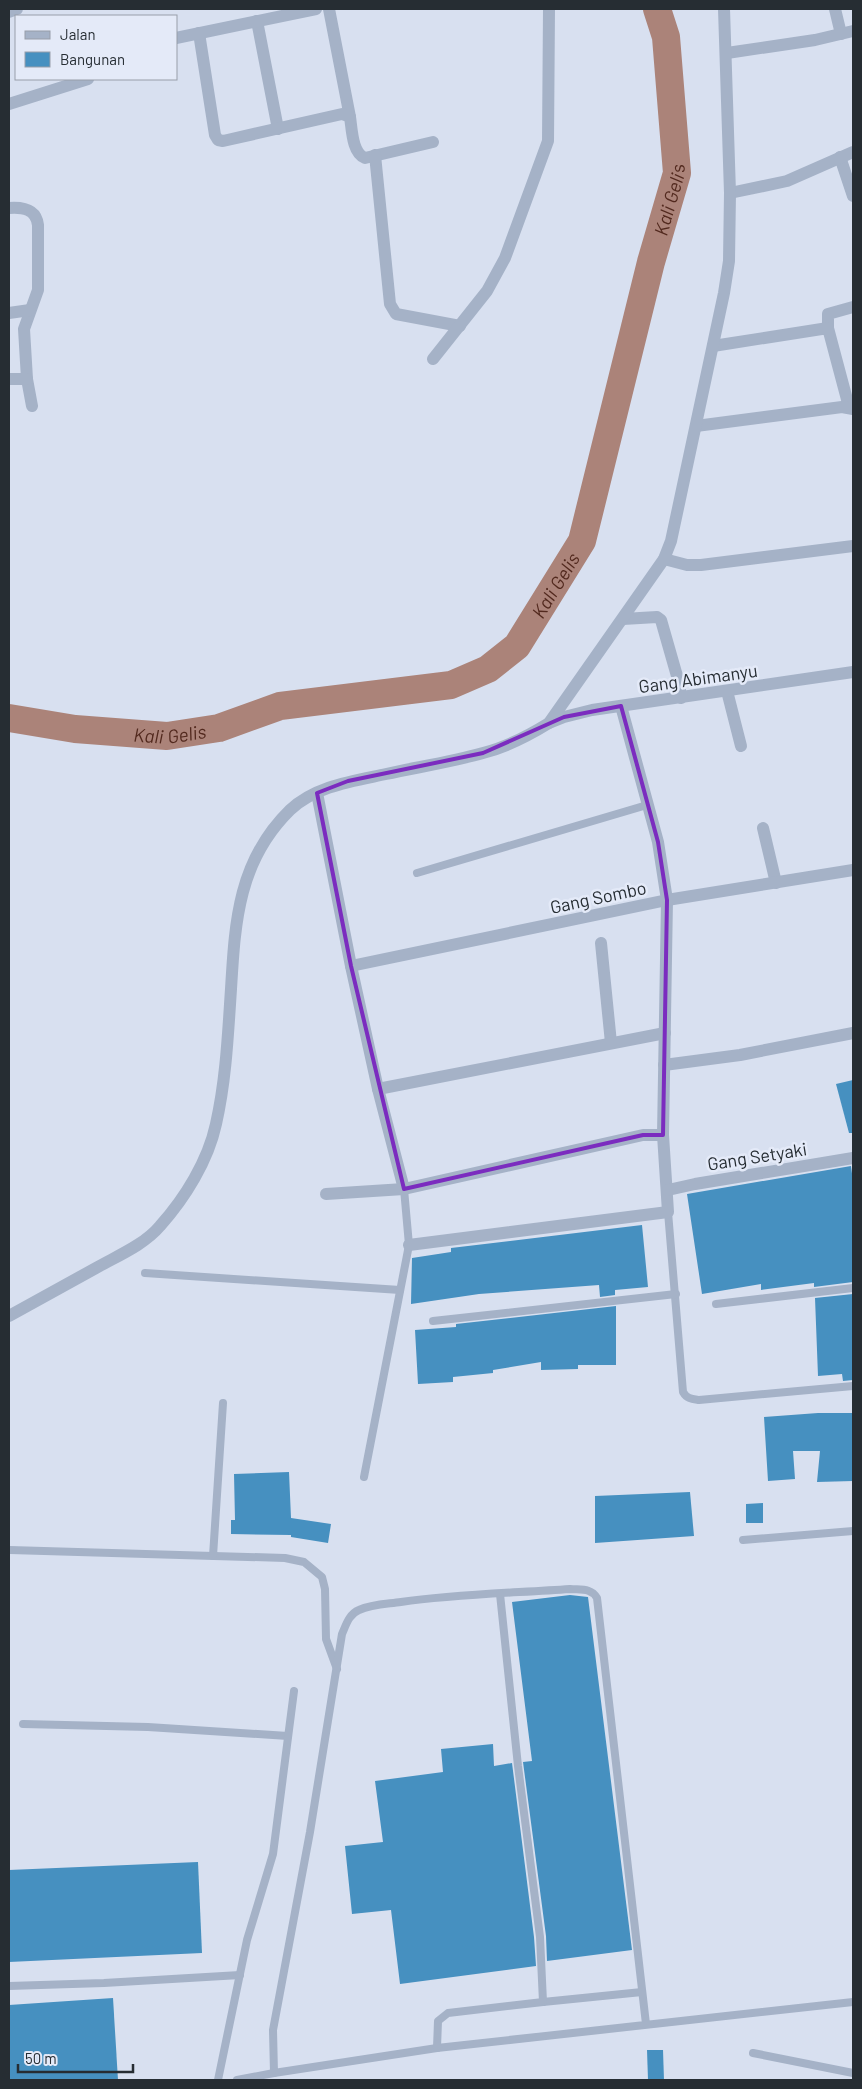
<svg xmlns="http://www.w3.org/2000/svg" width="862" height="2089" viewBox="0 0 862 2089" font-family="Barlow,sans-serif">
	<rect width="100%" height="100%" fill="#d8e0f0"/>
	<g fill="none" stroke-linecap="round" stroke-linejoin="round">
		<!-- river -->
		<path stroke="#ab8379" stroke-width="28" id="s1" d="M9,718L75,729L167,736L219,728L280,706L451,685L488,669L517,646L582,541L651,262L677,173L666,37L657,9"/>
	</g>
	<!-- building -->
	<g fill="#4690c0">
		<polygon points="853,1080 853,1133 849,1133 836,1084"/>
		<polygon points="851,1166 853,1181 853,1282 814,1287 814,1283 761,1290 761,1284 702,1294 687,1194"/>
		<polygon points="642,1225 648,1287 615,1290 615,1295 600,1297 599,1285 479,1294 411,1304 412,1258 451,1252 451,1248"/>
		<polygon points="853,1294 853,1380 843,1381 842,1374 818,1376 815,1298"/>
		<polygon points="616,1306 616,1365 578,1365 578,1369 541,1370 541,1362 493,1370 493,1373 453,1377 453,1382 418,1384 415,1330 456,1327 456,1324"/>
		<polygon points="818,1413 853,1413 853,1481 817,1482 820,1451 793,1451 795,1479 768,1481 764,1417"/>
		<polygon points="289,1472 291,1518 331,1524 328,1543 291,1537 291,1535 231,1534 231,1520 235,1520 234,1474"/>
		<polygon points="690,1492 694,1536 595,1543 595,1496"/>
		<polygon points="763,1503 763,1523 746,1523 746,1504"/>
		<polygon points="570,1595 588,1597 632,1950 547,1961 546,1936 523,1762 532,1761 512,1602"/>
		<polygon points="493,1744 494,1766 512,1763 534,1937 536,1966 400,1984 391,1910 352,1914 345,1846 383,1842 375,1781 443,1772 441,1749"/>
		<polygon points="198,1862 202,1953 9,1962 9,1870"/>
		<polygon points="113,1998 118,2080 9,2080 9,2005"/>
		<polygon points="647,2050 663,2050 664,2080 648,2080"/>
	</g>
	<g fill="none" stroke-linecap="round" stroke-linejoin="round">
		<!-- service -->
		<g stroke="#a5b2c7" stroke-width="8">
			<polyline points="417,873 647,805"/>
			<path d="M668,1212L683,1392C687,1399 692,1399 699,1400L853,1386"/>
			<polyline points="145,1273 400,1290"/>
			<polyline points="716,1304 853,1288"/>
			<polyline points="433,1321 676,1294"/>
			<polyline points="364,1477 409,1245 404,1189"/>
			<polyline points="743,1540 853,1531"/>
			<polyline points="10,1550 285,1558 304,1562 322,1577 325,1589 326,1639 337,1669"/>
			<polyline points="213,1556 223,1403"/>
			<polyline points="23,1724 148,1727 288,1736"/>
			<polyline points="9,1986 104,1983 240,1975"/>
			<polyline points="543,2002 642,1992"/>
			<path d="M646,2024L597,1598C591,1588 582,1590 570,1589C514,1593 457,1594 401,1602C388,1604 372,1604 359,1610C349,1614 346,1625 342,1634L310,1832L273,2030L274,2073L437,2048L853,2002"/>
			<polyline points="437,2048 438,2021 448,2013 543,2002 540,1937 518,1766 500,1594"/>
			<polyline points="753,2053 853,2073"/>
			<polyline points="218,2080 247,1940 273,1854 294,1691"/>
			<polyline points="237,2080 274,2073"/>
		</g>
		<!-- minor -->
		<g stroke="#a5b2c7" stroke-width="12">
			<polyline points="329,9 350,117"/>
			<polyline points="835,9 841,34"/>
			<polyline points="9,12 17,9"/>
			<polyline points="257,21 278,129"/>
			<path d="M199,33L215,135L218,140L223,141L342,114L350,117C352,129 352,153 365,158L433,142"/>
			<polyline points="176,38 316,9"/>
			<polyline points="727,53 815,40 853,31"/>
			<polyline points="9,104 88,79"/>
			<polyline points="375,155 390,304 396,314 460,326"/>
			<polyline points="840,157 853,196"/>
			<polyline points="730,193 787,181 853,152"/>
			<path d="M9,208C23,207 36,209 38,225V290L24,329L27,379L32,406"/>
			<polyline points="9,313 30,310"/>
			<polyline points="828,328 828,314 853,307"/>
			<polyline points="713,346 828,328 849,407"/>
			<polyline points="433,359 487,291 505,258 548,141 549,9"/>
			<polyline points="9,379 27,379"/>
			<polyline points="696,426 842,407 853,409"/>
			<polyline points="664,559 687,565 701,565 853,546"/>
			<polyline points="623,619 657,617 661,620 679,683 681,698"/>
			<polyline points="727,691 741,746"/>
			<polyline points="621,706 658,842 667,900 663,1135"/>
			<polyline points="549,723 564,717 592,710 853,672"/>
			<polyline points="317,793 351,966 378,1089 404,1189 643,1135 663,1135 668,1212 409,1245"/>
			<polyline points="763,828 776,883"/>
			<polyline points="601,943 611,1043"/>
			<polyline points="351,966 667,900 853,870"/>
			<polyline points="664,1065 740,1055 853,1033"/>
			<polyline points="378,1089 665,1033"/>
			<polyline points="668,1190 695,1184 853,1158"/>
			<polyline points="326,1194 404,1189"/>
			<path d="M9,1316C38,1300 67,1284 96,1268C117,1256 144,1245 160,1226C185,1198 208,1161 216,1124C226,1080 228,1034 231,989C235,922 238,861 290,810C315,786 353,781 386,774C418,767 451,762 483,753C507,747 528,736 549,723L664,559L671,541L724,293L729,261L730,193L724,9"/>
		</g>
	</g>
	<!-- marked area -->
	<path fill="none" stroke="#7b2cbf" stroke-width="4" stroke-linejoin="round" d="M621,706L658,842L667,900L663,1135H643L404,1189L351,966L317,793L348,781L483,753L564,717Z"/>
	<g text-anchor="middle" dominant-baseline="central" stroke-width="5" stroke-linejoin="round" paint-order="stroke">
		<!-- street labels -->
		<g font-size="18" fill="#262d33" stroke="#e4eaf8">
			<text transform="translate(698 678) rotate(-8)">Gang Abimanyu</text>
			<text transform="translate(598 897) rotate(-12)">Gang Sombo</text>
			<text transform="translate(757 1156) rotate(-9)">Gang Setyaki</text>
		</g>
		<!-- water labels -->
		<g font-size="19" font-style="italic" fill="#52291e" stroke="#e4eaf8">
			<text stroke="none"><textPath href="#s1" startOffset="1002">Kali Gelis</textPath></text>
			<text stroke="none"><textPath href="#s1" startOffset="598">Kali Gelis</textPath></text>
			<text stroke="none"><textPath href="#s1" startOffset="162">Kali Gelis</textPath></text>
		</g>
	</g>
	<!-- border -->
	<rect width="862" height="2089" fill="none" stroke="#262d33" stroke-width="20"/>
	<!-- legend -->
	<rect x="15" y="15" width="162" height="65" fill="#e4eaf8" stroke="#989ea9"/>
	<rect x="25" y="31" width="25" height="8" fill="#a5b2c7" stroke="#989ea9"/>
	<text x="60" y="40" font-size="15" fill="#262d33">Jalan</text>
	<rect x="25" y="52" width="25" height="15" fill="#4690c0" stroke="#989ea9"/>
	<text x="60" y="65" font-size="15" fill="#262d33">Bangunan</text>
	<!-- scale -->
	<path d="M18 2064v8h115v-8" fill="none" stroke="#262d33" stroke-width="2.5"/>
	<text x="25" y="2064" font-size="15" fill="#262d33" stroke="#e4eaf8" stroke-width="4" paint-order="stroke">50 m</text>
</svg>
